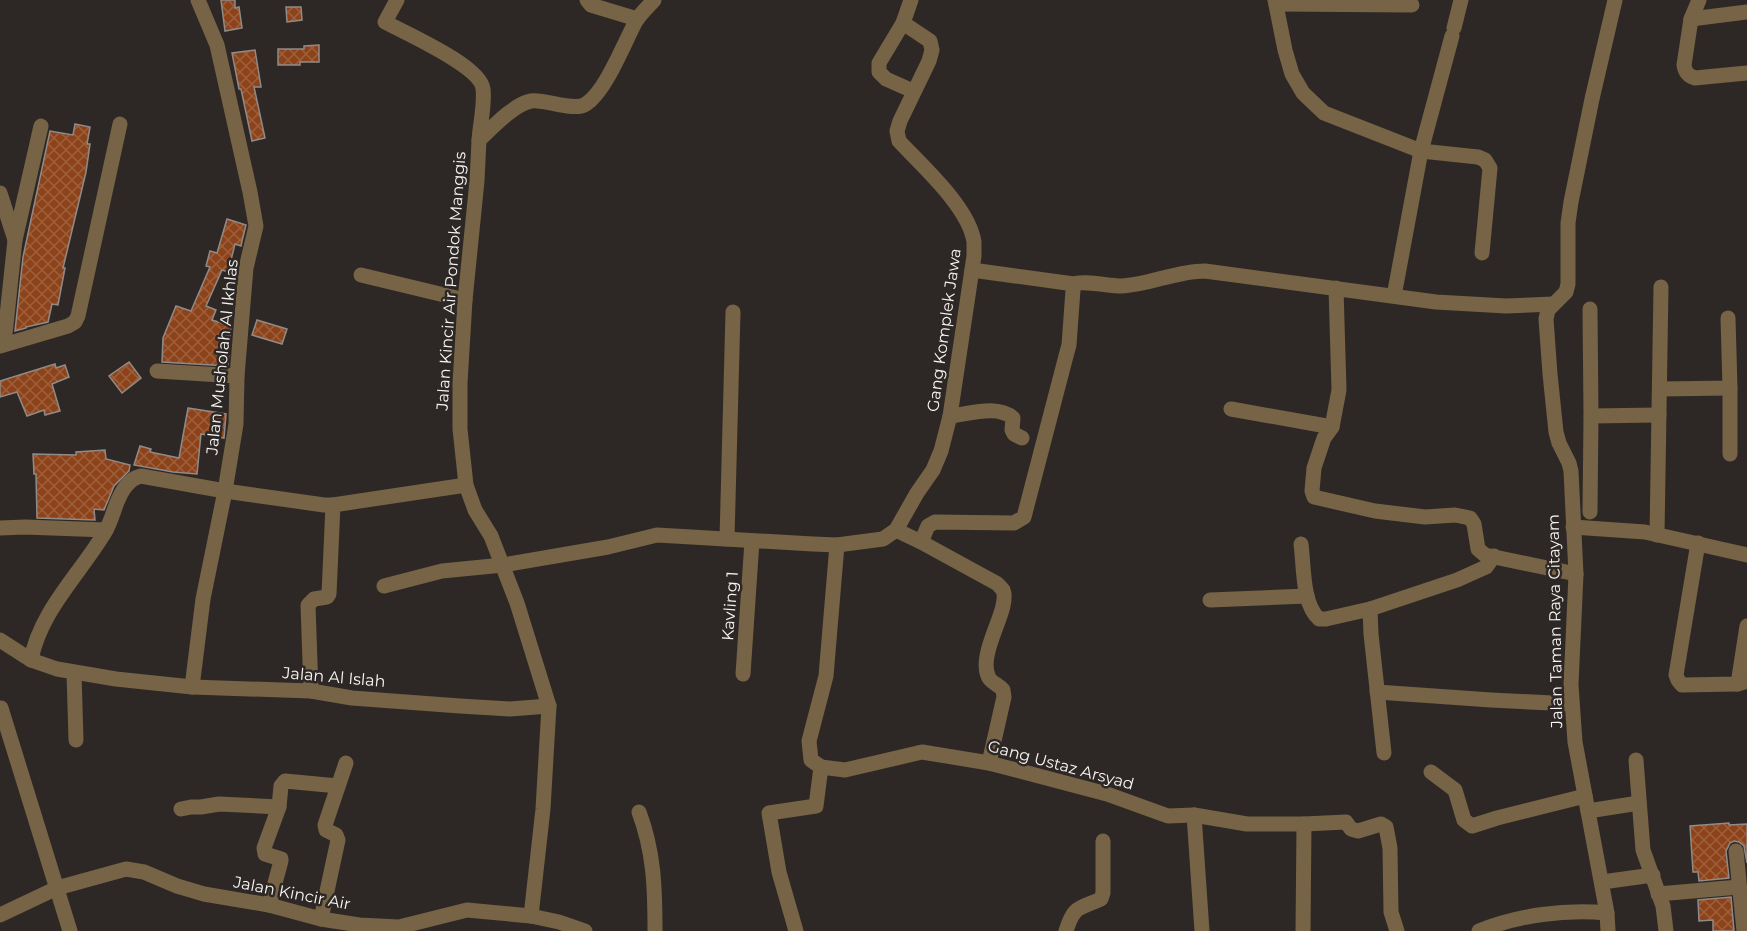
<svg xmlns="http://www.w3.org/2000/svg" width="1747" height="931" viewBox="0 0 1747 931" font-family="Montserrat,sans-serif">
	<defs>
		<pattern id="building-cross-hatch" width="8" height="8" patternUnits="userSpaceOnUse" patternTransform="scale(1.5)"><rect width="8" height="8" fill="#8d431a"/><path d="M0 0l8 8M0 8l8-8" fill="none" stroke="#9e5f3c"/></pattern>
	</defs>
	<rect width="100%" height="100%" fill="#2d2826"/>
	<!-- building -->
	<g fill="url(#building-cross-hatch)" stroke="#918b88" stroke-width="1.5">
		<polygon points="221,0 235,0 235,8 239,7 242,28 225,31"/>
		<polygon points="286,7 301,7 302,20 287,22"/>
		<polygon points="319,45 319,62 300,62 300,65 278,65 278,49 304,49 304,46"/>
		<polygon points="255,50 261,87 254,87 265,138 252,141 241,89 239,89 232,53"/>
		<polygon points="75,124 90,127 87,144 90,144 86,172 63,268 65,268 58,305 52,304 48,322 26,327 26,328 15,331 23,257 50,131 73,135"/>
		<polygon points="227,219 246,225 242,241 241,246 235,244 228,272 222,270 206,306 216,310 212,320 231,326 228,366 162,362 163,338 176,306 191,311 210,267 206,266 210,251 217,253"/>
		<polygon points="257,320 287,329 282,344 252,335"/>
		<polygon points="129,362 141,378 122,393 109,376"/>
		<polygon points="55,364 56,368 65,365 69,377 52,384 60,411 45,415 44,410 27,416 17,392 0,397 0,381"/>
		<polygon points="188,408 226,414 224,438 201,434 197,474 173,472 134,465 140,446 151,449 150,452 179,458"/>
		<polygon points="105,450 106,459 130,465 129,471 114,486 104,510 94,509 95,520 37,518 36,474 34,474 33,454 76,455 76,452"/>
		<polygon points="1729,823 1729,825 1747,824 1747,863 1744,846 1739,842 1734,841 1730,843 1726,851 1729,878 1699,881 1698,872 1693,872 1690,826"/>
		<polygon points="1731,897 1734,931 1713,931 1713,920 1699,921 1698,900"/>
	</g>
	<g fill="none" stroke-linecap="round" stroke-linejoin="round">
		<!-- street -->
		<g stroke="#776345" stroke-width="15">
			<path d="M397,0L385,22C405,33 481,66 483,89C485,104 480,124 479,140"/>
			<polyline points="587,0 591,5 637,19"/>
			<polyline points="1275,0 1285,50 1292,74 1303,93 1324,113 1421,151 1478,157 1485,160 1490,168 1482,253"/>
			<path d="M1699,0L1691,19L1684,65C1685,72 1688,76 1695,78L1747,73"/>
			<polyline points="1276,4 1412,5"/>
			<polyline points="1691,19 1747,12"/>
			<polyline points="903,23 879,63 879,72 886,79 913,91"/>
			<polyline points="1454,28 1461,0"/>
			<polyline points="0,193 15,240"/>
			<polyline points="972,270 1074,284"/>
			<polyline points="361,275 465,300"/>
			<polyline points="1336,288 1339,390 1332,427 1324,438 1314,468 1312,491 1314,497 1375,511 1425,517 1455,515 1470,518 1474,524 1478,549 1485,555 1576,574"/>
			<polyline points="1394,296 1421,151 1452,36"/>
			<polyline points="4,344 15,240 41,126"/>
			<polyline points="0,346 68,326 75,322 78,316 120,124"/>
			<polyline points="157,371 237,376"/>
			<polyline points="1730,388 1730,454"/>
			<polyline points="1660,389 1730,388 1728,318"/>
			<polyline points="1231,409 1332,427"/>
			<path d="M950,416C969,414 998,404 1013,418L1012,430L1014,434L1022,438"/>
			<polyline points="1591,416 1659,415"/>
			<polyline points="1590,512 1591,416 1590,309"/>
			<polyline points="1573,527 1645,532 1747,555"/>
			<polyline points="0,528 25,527 106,530"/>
			<path d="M896,530L921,542L996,583C997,583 1002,589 1003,590C1011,609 976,654 989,678C992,683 999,685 1003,690L1004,697L989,763"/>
			<polyline points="1657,535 1661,287"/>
			<polyline points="727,539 733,312"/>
			<path d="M921,542L928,526L935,522L1014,523L1024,517L1066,356L1069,345L1073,290L1074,284C1082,280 1109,286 1121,286C1149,285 1176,271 1205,271L1436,302L1506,306L1553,304"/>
			<polyline points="1698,543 1676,675 1678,680 1682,685 1738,684 1747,681"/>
			<path d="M1301,544C1304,566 1302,604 1319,619H1326L1370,609"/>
			<path d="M384,586L442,571L503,565L608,547L657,535L813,544L837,545L883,539L896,530L917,493L933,470L941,451L950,416L974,256C974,251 974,246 974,242C969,207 922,166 899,141L897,131L900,121L929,61L932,50L930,41L903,23L911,0"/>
			<polyline points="1210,600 1307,596"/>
			<polyline points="0,640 31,660 57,669 116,679 192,687 311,691 352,698 460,706 510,709 549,706"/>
			<path d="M31,660C40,611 80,574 105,532C114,517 115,499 126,486C131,480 134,478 141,476L225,491L324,505H333L466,485"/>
			<polyline points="74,673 76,740"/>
			<polyline points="743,674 752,541"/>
			<polyline points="1738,684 1747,626"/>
			<polyline points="192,687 203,599 225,491 236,424 237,376 246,268 256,226 250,192 217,45 198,0"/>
			<polyline points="311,691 308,605 314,599 327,597 329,594 333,505"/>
			<polyline points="1377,692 1491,700 1572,704"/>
			<polyline points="1,708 70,931"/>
			<polyline points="1384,753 1371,634 1370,609 1457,580 1486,567 1494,556"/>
			<polyline points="1636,760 1643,850 1663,906 1666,931"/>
			<polyline points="821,767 811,760 809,741 826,676 837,545"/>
			<polyline points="1431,772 1455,790 1464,820 1472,826 1497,818 1585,796"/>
			<polyline points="181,809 191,807 201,807 219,804 279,807"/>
			<polyline points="1588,811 1639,803"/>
			<path d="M639,812C654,852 655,888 655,931"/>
			<polyline points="1194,815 1202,931"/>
			<polyline points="1736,851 1744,931"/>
			<polyline points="1602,882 1653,875"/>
			<polyline points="1658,894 1739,887"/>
			<polyline points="269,905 281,861 281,859 265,854 264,848 279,807 281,786 285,781 338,786"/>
			<polyline points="0,915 57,888 126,869 144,872 177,886 204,894 269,905 321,919 359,925 399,927 467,910 531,916 559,922 585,931"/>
			<path d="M531,916L543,809L549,706L517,603L491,536L475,510L466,485L460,429V383L465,300L477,181L479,140C492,128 514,104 531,101C546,99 574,112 586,104C606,91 624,43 636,21C641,13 648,7 654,0"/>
			<polyline points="321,919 338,840 336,835 326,830 325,825 346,763"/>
			<polyline points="796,931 779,872 769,813 816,806 821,767 845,770 922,752 989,763 1107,794 1168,816 1194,815 1247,824 1304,824 1346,822 1351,829 1358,831 1381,824 1386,827 1390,848 1391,912 1397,931"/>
			<path d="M1066,931C1074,905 1079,909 1101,899L1103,893V841"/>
			<polyline points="1303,931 1304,824"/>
			<path d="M1479,931C1519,915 1565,909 1607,913"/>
			<polyline points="1608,931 1607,913 1575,742 1571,685 1576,574 1571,471 1569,463 1559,443 1556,432 1550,374 1546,319 1548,310 1566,292 1568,284 1568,223 1571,202 1592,99 1615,0"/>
		</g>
	</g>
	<g text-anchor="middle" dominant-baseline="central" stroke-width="5" stroke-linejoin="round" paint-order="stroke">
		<!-- street labels -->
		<g font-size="16" fill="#f7f4f2" stroke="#2d2826">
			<text transform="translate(451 281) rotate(-86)">Jalan Kincir Air Pondok Manggis</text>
			<text transform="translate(944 330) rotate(-82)">Gang Komplek Jawa</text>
			<text transform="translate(222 357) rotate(-84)">Jalan Musholah Al Ikhlas</text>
			<text transform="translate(730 606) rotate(-86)">Kavling 1</text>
			<text transform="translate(1555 621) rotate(-91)">Jalan Taman Raya Citayam</text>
			<text transform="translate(334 677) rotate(5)">Jalan Al Islah</text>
			<text transform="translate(1061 765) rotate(15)">Gang Ustaz Arsyad</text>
			<text transform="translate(292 893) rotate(11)">Jalan Kincir Air</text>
		</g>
	</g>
</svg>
